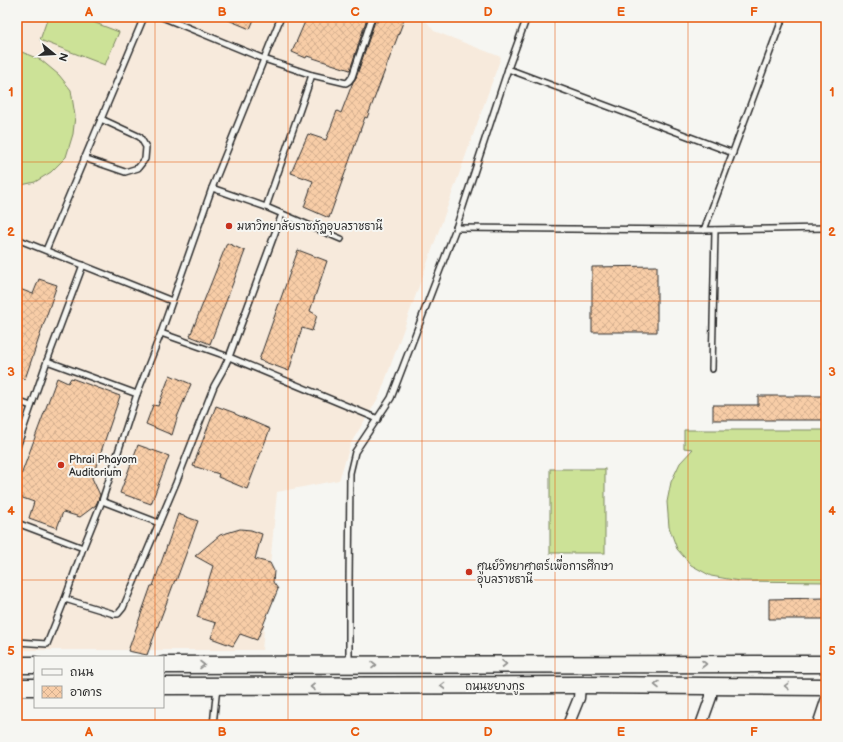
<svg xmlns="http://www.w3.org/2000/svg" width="843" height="742" viewBox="0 0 843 742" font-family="'Balsamiq Sans','Playpen Sans Thai',sans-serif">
	<defs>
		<pattern id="building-cross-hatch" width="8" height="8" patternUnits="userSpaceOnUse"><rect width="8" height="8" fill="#f8cda7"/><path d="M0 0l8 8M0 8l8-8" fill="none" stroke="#d5b090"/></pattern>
	</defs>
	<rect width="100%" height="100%" fill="#f6f6f2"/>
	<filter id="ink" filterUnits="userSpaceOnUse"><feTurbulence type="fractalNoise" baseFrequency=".025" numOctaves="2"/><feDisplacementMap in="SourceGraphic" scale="8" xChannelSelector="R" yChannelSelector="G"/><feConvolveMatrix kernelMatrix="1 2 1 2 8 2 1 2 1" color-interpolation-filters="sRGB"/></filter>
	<g filter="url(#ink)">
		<!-- built -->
		<polygon fill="#f7eadc" points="17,17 423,17 434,31 501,57 380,395 351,443 339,480 277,492 262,650 17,650"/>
		<!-- pitch -->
		<g fill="#cce297" stroke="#7c8661">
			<polygon points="48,17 80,17 119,32 105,65 40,40"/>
			<polygon points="17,50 41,60 59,75 71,90 75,116 73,134 66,157 51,172 35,182 17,186"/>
			<polygon points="684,430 826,430 826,582 739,581 711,576 691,565 677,549 669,527 667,502 671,482 680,463 693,449 684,448"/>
			<rect x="550" y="469" width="55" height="84"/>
		</g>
		<!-- building -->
		<g fill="url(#building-cross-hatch)" stroke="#2b2b2b">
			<polygon points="221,17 255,17 250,29"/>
			<polygon points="307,17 365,17 367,18 350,70 307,56 306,58 292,52"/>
			<polygon points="379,17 405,17 367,118 365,117 329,218 304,207 313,181 291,173 308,134 326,140 337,111 341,113 353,82 356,78 375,21 377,22"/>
			<polygon points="227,243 245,251 210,344 190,336"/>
			<polygon points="298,250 327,261 310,311 317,315 312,331 302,328 289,371 259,360"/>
			<polygon points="657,266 657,332 592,332 592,267"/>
			<polygon points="39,279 57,285 25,379 17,377 17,288 33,294"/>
			<polygon points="170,375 191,384 178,415 172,435 146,424 153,405 158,406"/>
			<polygon points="57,378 68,383 71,378 120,396 92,478 100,495 96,505 80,517 63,512 57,528 29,518 34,502 17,496 17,486"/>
			<polygon points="758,396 826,396 826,420 713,420 713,405 758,405"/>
			<polygon points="216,406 235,413 235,414 270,429 247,489 218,477 219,474 193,466"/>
			<polygon points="138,445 169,456 151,504 120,493"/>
			<polygon points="178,514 198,521 176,581 175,580 147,655 128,651 151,586 153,586"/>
			<polygon points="240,529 251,530 262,534 255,559 270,563 274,571 273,582 278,589 257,640 240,634 233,646 211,638 216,623 197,617 213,566 195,556 220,535"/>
			<polygon points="826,598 826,619 769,619 769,599"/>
		</g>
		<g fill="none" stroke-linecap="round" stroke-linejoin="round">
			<defs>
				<g id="lane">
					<polyline points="162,17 264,59 312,75 266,207"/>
					<polyline points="508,69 733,153"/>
					<polyline points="312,75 346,83 349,81 352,77 372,17"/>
					<polyline points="84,158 125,172 138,168 145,159 146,147 140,137 101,119"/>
					<polyline points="212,188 266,207 341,239"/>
					<polyline points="456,228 704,230 826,228"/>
					<polyline points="704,230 783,17"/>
					<polyline points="17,239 172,301"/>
					<polyline points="46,250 144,17"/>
					<polyline points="161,333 229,357 378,419"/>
					<polyline points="47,361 137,394"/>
					<polyline points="712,369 715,230"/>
					<polyline points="17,401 31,406"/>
					<polyline points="17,447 47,361 83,265"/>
					<polyline points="102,501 159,523"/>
					<polyline points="17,523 83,548"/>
					<polyline points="65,599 114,614 118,614 123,608 176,483 214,386 223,370 229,357 282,214"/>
					<polyline points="17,642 47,644 65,599 83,548 102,501 137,394 161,333 212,188 281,17"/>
					<polyline points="349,662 349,585 350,473 355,452 391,398 456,228 508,69 527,17"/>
					<polyline points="213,725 217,687"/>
				</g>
				<g id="street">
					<polyline points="568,725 579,698 580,685"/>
					<polyline points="701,725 711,697 711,685"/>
					<polyline points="818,725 826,701"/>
				</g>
				<g id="primary">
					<polyline points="17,665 35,665"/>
					<polyline points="163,665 826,664"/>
					<polyline points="163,686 580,685 826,687"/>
					<polyline points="17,687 35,687"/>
				</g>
			</defs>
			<!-- lane casing -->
			<use href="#lane" stroke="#2b2b2b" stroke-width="8"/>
			<!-- street casing -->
			<use href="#street" stroke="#2b2b2b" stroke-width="13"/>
			<!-- primary casing -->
			<use href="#primary" stroke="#2b2b2b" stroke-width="19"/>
			<!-- lane -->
			<use href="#lane" stroke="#f6f6f2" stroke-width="5"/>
			<!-- street -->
			<use href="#street" stroke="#f6f6f2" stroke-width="10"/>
			<!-- primary -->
			<use href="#primary" stroke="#f6f6f2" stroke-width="16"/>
		</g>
		<!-- one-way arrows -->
		<defs><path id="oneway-chevron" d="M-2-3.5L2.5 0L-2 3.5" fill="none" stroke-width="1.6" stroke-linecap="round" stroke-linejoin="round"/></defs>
		<g stroke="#90908e">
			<use href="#oneway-chevron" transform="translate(504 664)"/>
			<use href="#oneway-chevron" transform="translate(704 664)"/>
			<use href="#oneway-chevron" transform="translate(202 665)"/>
			<use href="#oneway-chevron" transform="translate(374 665)"/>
			<use href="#oneway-chevron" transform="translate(657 685) rotate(-180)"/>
			<use href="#oneway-chevron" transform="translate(443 686) rotate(180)"/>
			<use href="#oneway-chevron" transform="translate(787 686) rotate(-179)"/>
			<use href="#oneway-chevron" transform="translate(313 687) rotate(-180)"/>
		</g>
	</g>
	<!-- grid -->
	<path fill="none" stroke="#e8590c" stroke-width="1" stroke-opacity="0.55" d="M155,17V657M288,17V725M422,17V725M555,17V725M688,17V725M17,162H826M17,301H826M17,441H826M17,580H826M155,707V725"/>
	<!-- markers -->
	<g fill="#c8321e" stroke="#f6f6f2" stroke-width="1.5">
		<circle cx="229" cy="226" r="4"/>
		<circle cx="61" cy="465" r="4"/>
		<circle cx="469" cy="572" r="4"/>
	</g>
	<g text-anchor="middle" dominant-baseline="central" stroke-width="4" stroke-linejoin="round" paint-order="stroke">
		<!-- poi labels -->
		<g font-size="11" fill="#2b2b2b" stroke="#f6f6f2" text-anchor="start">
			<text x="237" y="226">มหาวิทยาลัยราชภัฏอุบลราชธานี</text>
			<text x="69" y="459">Phrai Phayom<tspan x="69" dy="13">Auditorium</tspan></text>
			<text x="477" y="566">ศูนย์วิทยาศาตร์เพื่อการศึกษา<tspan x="477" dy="13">อุบลราชธานี</tspan></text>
		</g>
		<!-- street labels -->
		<g font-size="11" fill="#2b2b2b" stroke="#f6f6f2">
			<text x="495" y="686">ถนนชยางกูร</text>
		</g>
	</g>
	<!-- margin -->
	<rect width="843" height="742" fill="none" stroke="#f6f6f2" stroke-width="44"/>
	<!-- legend -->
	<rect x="34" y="656" width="130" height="52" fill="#f6f6f2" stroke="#a5a5a2"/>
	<rect x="42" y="669" width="20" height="6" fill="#f6f6f2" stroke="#a5a5a2"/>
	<text x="70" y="676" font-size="12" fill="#2b2b2b">ถนน</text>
	<rect x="42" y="686" width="20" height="12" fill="url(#building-cross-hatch)" stroke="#a5a5a2"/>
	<text x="70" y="696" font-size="12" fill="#2b2b2b">อาคาร</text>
	<!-- north arrow -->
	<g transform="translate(54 54) rotate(108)" stroke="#f6f6f2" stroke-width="3" paint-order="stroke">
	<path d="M0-3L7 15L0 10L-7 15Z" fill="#2b2b2b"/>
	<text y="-6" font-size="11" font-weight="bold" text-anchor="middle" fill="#2b2b2b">N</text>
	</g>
	<rect x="22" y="22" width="799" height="698" fill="none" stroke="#e8590c" stroke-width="1.5"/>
	<g font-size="13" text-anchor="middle" font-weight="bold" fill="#e8590c">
		<text x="89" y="16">A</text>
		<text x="222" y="16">B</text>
		<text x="355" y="16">C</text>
		<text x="488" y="16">D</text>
		<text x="621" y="16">E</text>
		<text x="754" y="16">F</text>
		<text x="11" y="96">1</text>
		<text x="832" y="96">1</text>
		<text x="11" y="236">2</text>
		<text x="832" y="236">2</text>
		<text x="11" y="376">3</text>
		<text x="832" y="376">3</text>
		<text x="11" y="515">4</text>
		<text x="832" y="515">4</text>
		<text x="11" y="655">5</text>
		<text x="832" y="655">5</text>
		<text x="89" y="736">A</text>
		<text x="222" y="736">B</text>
		<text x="355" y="736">C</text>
		<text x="488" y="736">D</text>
		<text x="621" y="736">E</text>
		<text x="754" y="736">F</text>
	</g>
</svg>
